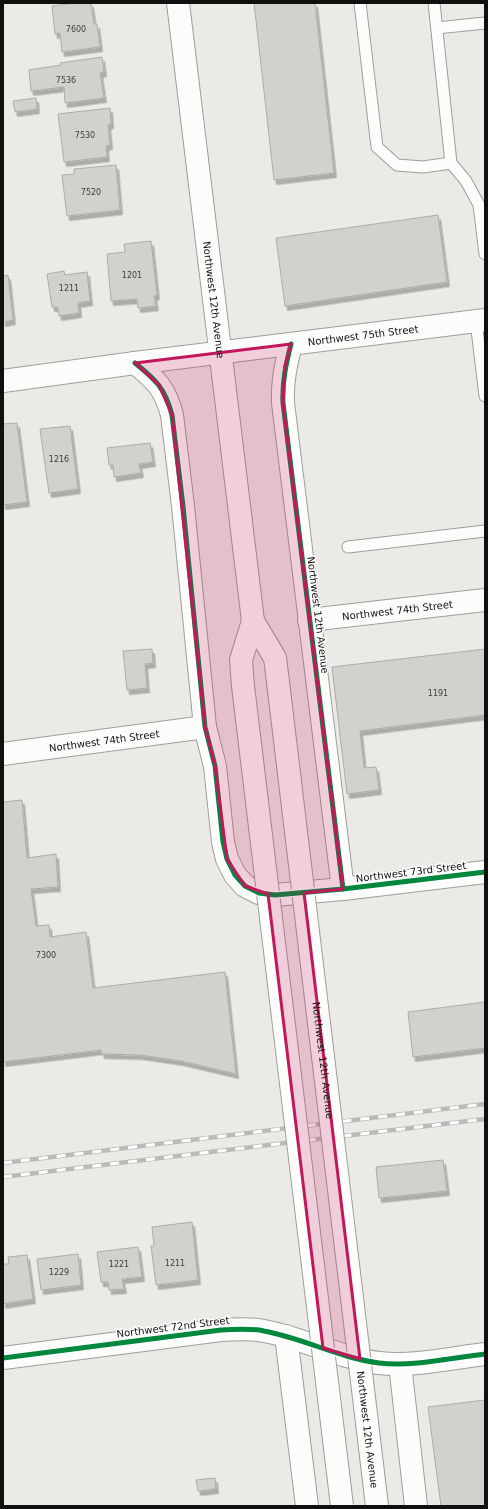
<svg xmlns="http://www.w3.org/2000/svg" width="488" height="1509" viewBox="0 0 488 1509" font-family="'DejaVu Sans',sans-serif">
	<defs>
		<filter id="shadow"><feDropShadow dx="2.5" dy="4.5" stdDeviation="0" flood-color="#0004"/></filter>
	</defs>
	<rect width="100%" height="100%" fill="#ebeae6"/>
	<!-- building -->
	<g fill="#d2d1ce" stroke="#adacaa" filter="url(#shadow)">
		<polygon points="75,3 91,3 94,24 97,24 100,47 62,52 60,33 55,34 52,6"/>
		<polygon points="254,3 315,3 334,173 274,180"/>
		<polygon points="102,57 104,72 100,73 104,98 65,103 64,87 31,91 29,70 61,65 60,63"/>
		<polygon points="36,98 37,109 15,112 13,101"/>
		<polygon points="110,108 111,124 108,125 110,145 106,146 107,157 64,162 58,114"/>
		<polygon points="116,165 120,210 67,216 62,175 74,174 74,169"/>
		<polygon points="438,215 447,282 285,306 276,238"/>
		<polygon points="151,241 157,295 154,296 156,306 138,308 137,299 111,301 107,254 125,252 124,244"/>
		<polygon points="64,271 65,275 87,272 90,301 78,303 79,313 59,316 58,307 52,307 47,274"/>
		<polygon points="8,275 13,320 3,322 3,276"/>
		<polygon points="17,423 27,502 3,505 3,424"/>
		<polygon points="70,426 78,489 49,493 40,429"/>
		<polygon points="150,443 153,462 139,464 141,473 114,477 113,465 109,465 107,448"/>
		<polygon points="152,649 153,663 145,664 147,688 127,690 123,651"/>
		<polygon points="485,649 485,715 360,731 364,768 376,767 379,790 347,794 332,667"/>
		<polygon points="22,800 27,858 56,854 58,887 31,889 36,926 49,925 50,937 86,932 93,988 225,972 236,1074 181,1061 140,1055 102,1054 101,1050 3,1062 3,802"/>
		<polygon points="485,1002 485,1048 413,1057 408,1012"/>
		<polygon points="443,1160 447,1191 379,1198 376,1167"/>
		<polygon points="192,1222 198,1280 156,1285 151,1246 154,1246 152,1227"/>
		<polygon points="138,1247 142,1277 122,1279 124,1289 109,1290 108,1282 101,1282 97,1252"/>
		<polygon points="78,1254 81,1285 41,1290 37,1259"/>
		<polygon points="27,1255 33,1299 3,1304 3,1264 9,1264 8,1257"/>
		<polygon points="485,1400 485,1506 441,1506 428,1407"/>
		<polygon points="215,1478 216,1489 198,1491 196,1480"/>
	</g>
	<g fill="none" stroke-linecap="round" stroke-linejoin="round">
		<defs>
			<g id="service">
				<polyline points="360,3 377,147 397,165 423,167 451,163 434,3"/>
				<polyline points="437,28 485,23"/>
				<polyline points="451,163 466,181 479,205 485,254"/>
				<polyline points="476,321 485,396"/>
				<polyline points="348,547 485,531"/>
			</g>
			<g id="minor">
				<path d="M291,344C286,364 282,382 283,403L343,889"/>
				<path d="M135,363C156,380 165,388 172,415L183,506L205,727L215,766L223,842L227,859L235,875L245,886L259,893L275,895L343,889L485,872"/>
				<path id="s1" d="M309,620L485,600"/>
				<path id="s2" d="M3,754L205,727"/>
				<polyline points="286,1336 307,1506"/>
				<path d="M3,1358L221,1330C235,1329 250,1328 264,1331C303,1338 339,1358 379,1363C413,1367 451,1358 485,1354"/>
				<polyline points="400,1364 416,1506"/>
			</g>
			<g id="tertiary">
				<path id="s3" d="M3,381L135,363L485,320"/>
			</g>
			<g id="secondary">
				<path id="s4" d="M178,3L253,621L241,660L243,686"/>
				<polyline points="253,621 275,658 278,682"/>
			</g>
		</defs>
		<!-- service casing -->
		<use href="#service" stroke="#9e9e9b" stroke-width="13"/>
		<!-- minor casing -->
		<use href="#minor" stroke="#9e9e9b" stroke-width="24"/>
		<!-- tertiary casing -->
		<use href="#tertiary" stroke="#9e9e9b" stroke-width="24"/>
		<!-- secondary casing -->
		<use href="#secondary" stroke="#9e9e9b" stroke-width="24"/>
		<!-- service -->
		<use href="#service" stroke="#fcfcfb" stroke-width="11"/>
		<!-- minor -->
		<use href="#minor" stroke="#fcfcfb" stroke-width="22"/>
		<!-- tertiary -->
		<use href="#tertiary" stroke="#fcfcfb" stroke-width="22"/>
		<!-- secondary -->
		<use href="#secondary" stroke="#fcfcfb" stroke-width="22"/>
		<defs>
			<g id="rail">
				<polyline points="3,1163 485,1104"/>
				<polyline points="3,1177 485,1119"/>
			</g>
		</defs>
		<!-- rail casing -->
		<use href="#rail" stroke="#babab8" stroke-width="4.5"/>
		<!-- rail -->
		<use href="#rail" stroke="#fff" stroke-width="3" stroke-dasharray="9" stroke-linecap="butt"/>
		<defs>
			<g id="secondary-bridge">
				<path id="s5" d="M278,682L377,1506"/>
				<polyline points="243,686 342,1506"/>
			</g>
		</defs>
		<!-- secondary-bridge casing -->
		<use href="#secondary-bridge" stroke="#9e9e9b" stroke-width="24" stroke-linecap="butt"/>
		<!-- secondary-bridge -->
		<use href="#secondary-bridge" stroke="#fcfcfb" stroke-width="22"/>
		<defs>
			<g id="cycleway">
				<path d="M291,344C286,364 282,382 283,403L343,889"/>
				<path d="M135,363C156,380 165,388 172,415L183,506L205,727L215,766L223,842L227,859L235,875L245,886L259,893L275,895L343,889L485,872"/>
				<path d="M3,1358L221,1330C235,1329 250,1328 264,1331C303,1338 339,1358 379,1363C413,1367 451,1358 485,1354"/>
			</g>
		</defs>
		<!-- cycleway casing -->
		<use href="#cycleway" stroke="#fff" stroke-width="8"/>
		<!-- cycleway -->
		<use href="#cycleway" stroke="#00873e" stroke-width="5"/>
	</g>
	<!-- marked area -->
	<path fill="#c2185b" fill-opacity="0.2" stroke="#c2185b" stroke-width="3" stroke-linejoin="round" d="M291,344L285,366L283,403L343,889L304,893L360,1359L323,1348L268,894L245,886L227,859L215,766L205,727L172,415L159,385L135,363Z"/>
	<g text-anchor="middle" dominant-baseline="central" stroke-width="3" stroke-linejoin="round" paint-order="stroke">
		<!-- number labels -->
		<g font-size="8" fill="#41403f">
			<text x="76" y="29">7600</text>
			<text x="66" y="80">7536</text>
			<text x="85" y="135">7530</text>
			<text x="91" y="192">7520</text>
			<text x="132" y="275">1201</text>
			<text x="69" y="288">1211</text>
			<text x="59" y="459">1216</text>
			<text x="438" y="693">1191</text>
			<text x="46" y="955">7300</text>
			<text x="175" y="1263">1211</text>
			<text x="119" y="1264">1221</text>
			<text x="59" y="1272">1229</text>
		</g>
		<!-- street labels -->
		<g font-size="10" fill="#11100f" stroke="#fff">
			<text stroke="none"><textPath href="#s4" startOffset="299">Northwest 12th Avenue</textPath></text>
			<text stroke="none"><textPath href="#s3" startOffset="363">Northwest 75th Street</textPath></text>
			<text stroke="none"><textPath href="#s1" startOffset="89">Northwest 74th Street</textPath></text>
			<text transform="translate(318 615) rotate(83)">Northwest 12th Avenue</text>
			<text stroke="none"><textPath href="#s2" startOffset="102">Northwest 74th Street</textPath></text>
			<text transform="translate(411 872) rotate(-7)">Northwest 73rd Street</text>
			<text stroke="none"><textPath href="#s5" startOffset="381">Northwest 12th Avenue</textPath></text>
			<text transform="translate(173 1327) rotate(-7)">Northwest 72nd Street</text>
			<text stroke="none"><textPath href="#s5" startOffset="753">Northwest 12th Avenue</textPath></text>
		</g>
	</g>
	<!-- border -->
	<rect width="488" height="1509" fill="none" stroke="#11100f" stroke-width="8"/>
</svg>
